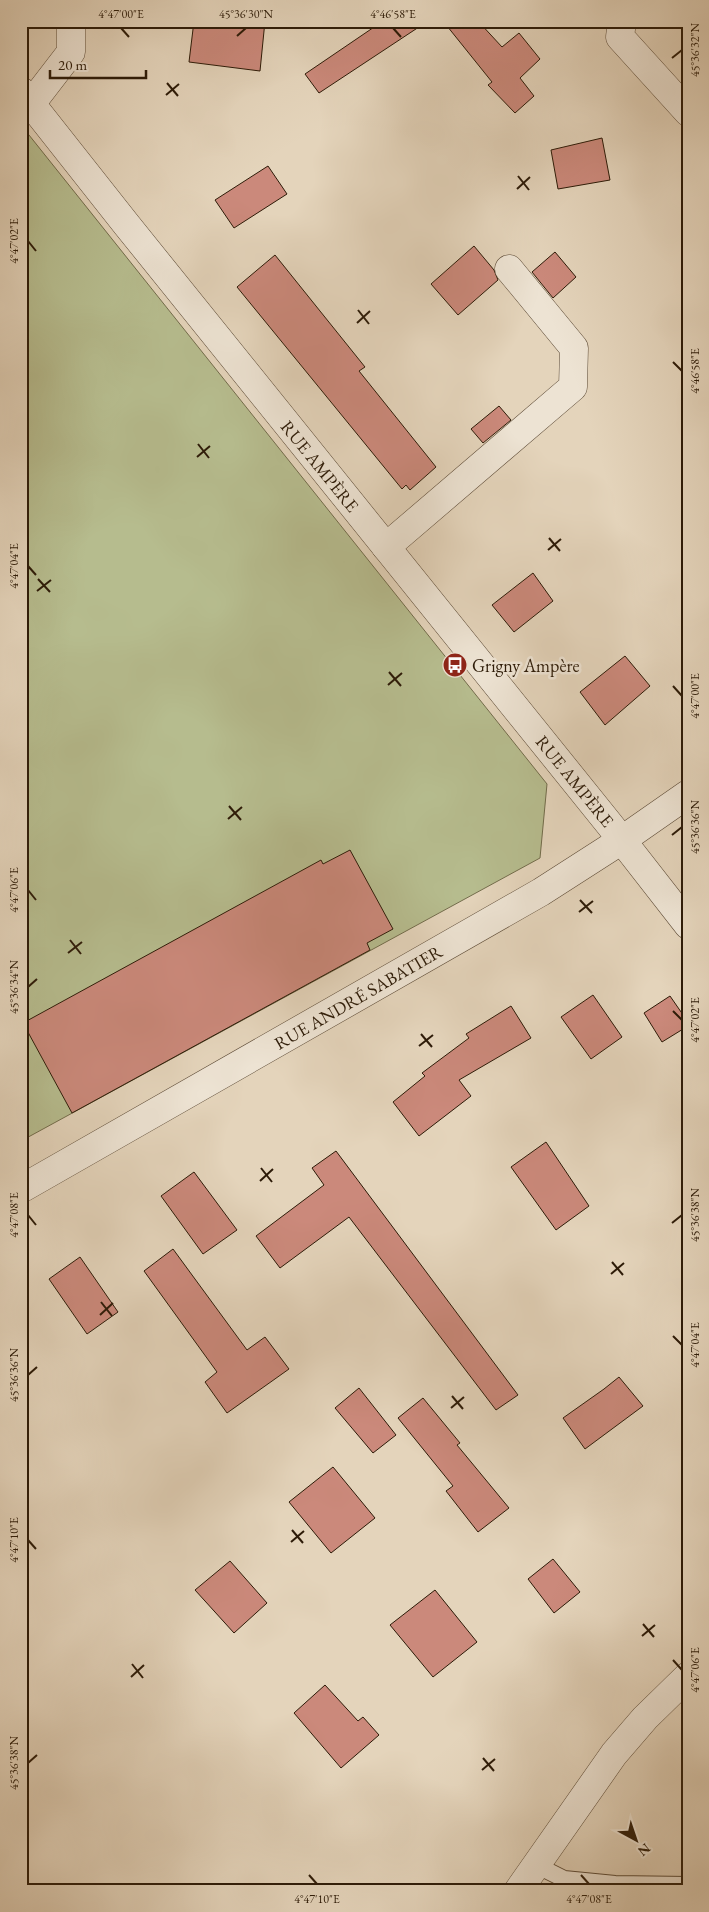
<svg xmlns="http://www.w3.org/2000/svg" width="709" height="1912" viewBox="0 0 709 1912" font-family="'EB Garamond',serif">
	<rect width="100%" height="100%" fill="#e4d4bb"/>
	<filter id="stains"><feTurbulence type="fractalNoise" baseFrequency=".004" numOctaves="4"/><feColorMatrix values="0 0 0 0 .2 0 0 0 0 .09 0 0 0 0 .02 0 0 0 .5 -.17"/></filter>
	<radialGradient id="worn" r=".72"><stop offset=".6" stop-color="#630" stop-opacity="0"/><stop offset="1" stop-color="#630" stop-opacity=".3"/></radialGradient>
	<!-- green -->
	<polygon fill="#b6bc8e" stroke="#726c4b" points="21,125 547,784 540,858 21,1141"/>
	<!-- building -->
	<g fill="#cb897b" stroke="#2d1b08">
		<polygon points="194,21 265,21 260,71 189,62"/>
		<polygon points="383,21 428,21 319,93 305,74"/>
		<polygon points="443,21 478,21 502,47 519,33 540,59 520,78 534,96 515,113 488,85 492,82"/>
		<polygon points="602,138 610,180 558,189 551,150"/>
		<polygon points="268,166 287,194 234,228 215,200"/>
		<polygon points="474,246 494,270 498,280 458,315 431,284"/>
		<polygon points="555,252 576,277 553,298 532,272"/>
		<polygon points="275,255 365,367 359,371 436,467 410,490 406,485 402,489 237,287"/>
		<polygon points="499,406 511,420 483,443 471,429"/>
		<polygon points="533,573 553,601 514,632 492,605"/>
		<polygon points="625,656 650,686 605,725 580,692"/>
		<polygon points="350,850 393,929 367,943 370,950 72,1113 23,1023 321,860 323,864"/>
		<polygon points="593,995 622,1037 591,1059 561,1017"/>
		<polygon points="670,996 688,1022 688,1026 662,1042 644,1013"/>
		<polygon points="511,1006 531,1038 459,1080 471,1096 419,1136 393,1102 425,1076 422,1073 469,1038 466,1034"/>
		<polygon points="546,1142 589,1206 556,1230 511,1167"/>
		<polygon points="336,1151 518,1395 496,1410 349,1217 280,1268 256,1236 324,1185 312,1168"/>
		<polygon points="194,1172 237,1230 203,1254 161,1196"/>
		<polygon points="173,1249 247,1350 265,1337 289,1369 227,1413 205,1382 217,1372 144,1271"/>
		<polygon points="80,1257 118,1312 87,1334 49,1279"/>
		<polygon points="619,1377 643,1406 585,1449 563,1418 604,1389"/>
		<polygon points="359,1388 396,1435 373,1453 335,1408"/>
		<polygon points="423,1398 460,1443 457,1445 509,1508 478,1532 446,1491 453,1486 398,1418"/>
		<polygon points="333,1467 375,1518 331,1553 289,1502"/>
		<polygon points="553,1559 580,1592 554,1613 528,1579"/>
		<polygon points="230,1561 267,1603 234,1633 195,1590"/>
		<polygon points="435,1590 477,1642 433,1677 390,1625"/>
		<polygon points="325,1685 358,1721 363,1717 379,1735 341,1768 294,1713"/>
	</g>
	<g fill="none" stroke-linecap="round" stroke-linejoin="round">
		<defs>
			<polyline id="service" points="536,1865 564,1879 615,1884 688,1885"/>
			<g id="minor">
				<polyline points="622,21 620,37 688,112"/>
				<polyline points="31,104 71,52 71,21"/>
				<polyline points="386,547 573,387 574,348 509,269"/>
				<polyline points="21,1189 541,892 622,840 688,794"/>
			</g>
			<g id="tertiary">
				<polyline points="21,91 126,224 610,825 688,925"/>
				<polyline points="518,1891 614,1754 645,1718 688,1676"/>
			</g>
		</defs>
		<!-- service casing -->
		<use href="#service" stroke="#5b4935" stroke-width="18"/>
		<!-- minor casing -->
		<use href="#minor" stroke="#5b4935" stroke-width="29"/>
		<!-- tertiary casing -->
		<use href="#tertiary" stroke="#5b4935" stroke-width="29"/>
		<!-- service -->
		<use href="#service" stroke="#ede3d3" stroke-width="16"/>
		<!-- minor -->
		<use href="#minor" stroke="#ede3d3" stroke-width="28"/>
		<!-- tertiary -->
		<use href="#tertiary" stroke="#ede3d3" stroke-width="28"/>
	</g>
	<!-- ticks -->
	<path fill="none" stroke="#2d1b08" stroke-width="2" d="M121,28L129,37M393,28L401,37M237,36L246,28M672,58L682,50M167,83L178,96M166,95L179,84M518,176L529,190M517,189L530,177M28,241L36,251M358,310L369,324M357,323L370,311M673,362L682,371M198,444L209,458M197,457L210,446M549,538L560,551M548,550L561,539M28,566L36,575M38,579L50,592M37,591L51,580M389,672L401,686M388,685L402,673M673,686L682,696M229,806L241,820M228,819L242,807M672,835L682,827M28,890L36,900M580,900L592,913M579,912L593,901M70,940L81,954M68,953L82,942M28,987L37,979M673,1011L682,1020M421,1034L432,1047M419,1046L433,1035M261,1168L272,1182M260,1181L273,1169M28,1215L36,1225M672,1223L682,1215M612,1262L623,1275M611,1274L624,1263M101,1302L112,1316M100,1315L113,1303M673,1336L682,1345M28,1375L37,1367M452,1396L463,1409M451,1408L464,1397M292,1530L303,1543M28,1540L36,1549M291,1542L304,1531M643,1624L654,1637M642,1636L655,1625M673,1660L682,1670M132,1664L143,1678M131,1677L144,1665M483,1758L494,1771M28,1763L37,1755M482,1770L495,1759M309,1875L317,1884M581,1875L589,1884"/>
	<!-- icons -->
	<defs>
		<symbol id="bus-disc" viewBox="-11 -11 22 22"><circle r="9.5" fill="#8f2418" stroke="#ede3d3"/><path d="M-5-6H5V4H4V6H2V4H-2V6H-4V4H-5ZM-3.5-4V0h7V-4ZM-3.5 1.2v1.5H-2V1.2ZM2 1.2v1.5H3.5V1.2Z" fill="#fff"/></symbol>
	</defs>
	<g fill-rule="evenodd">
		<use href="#bus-disc" x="441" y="651" width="28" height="28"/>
	</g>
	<g text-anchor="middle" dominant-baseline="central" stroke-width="5" stroke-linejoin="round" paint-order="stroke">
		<!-- street labels -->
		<g font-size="18" fill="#2d1b08" stroke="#ede3d3">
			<text transform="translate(320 466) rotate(51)">RUE AMPÈRE</text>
			<text transform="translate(575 781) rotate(51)">RUE AMPÈRE</text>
			<text transform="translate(358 997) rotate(-30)">RUE ANDRÉ SABATIER</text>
		</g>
		<!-- poi labels -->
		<g font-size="18" fill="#2d1b08" stroke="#ede3d3" text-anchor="start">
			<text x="472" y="665">Grigny Ampère</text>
		</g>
	</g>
	<!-- margin -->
	<rect width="709" height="1912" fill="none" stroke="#e4d4bb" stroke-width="55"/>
	<!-- north arrow -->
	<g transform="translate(636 1840) rotate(140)" stroke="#ede3d3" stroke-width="4" paint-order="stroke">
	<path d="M0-4L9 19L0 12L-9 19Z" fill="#2d1b08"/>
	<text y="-8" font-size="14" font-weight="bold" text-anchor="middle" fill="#2d1b08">N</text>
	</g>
	<!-- scale -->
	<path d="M50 70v8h96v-8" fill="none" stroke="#2d1b08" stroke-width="2.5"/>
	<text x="58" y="70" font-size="15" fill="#2d1b08" stroke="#ede3d3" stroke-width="4" paint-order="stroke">20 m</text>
	<rect x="28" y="28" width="654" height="1856" fill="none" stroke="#2d1b08" stroke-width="2"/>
	<g font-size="12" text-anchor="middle" fill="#2d1b08">
		<text x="121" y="18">4°47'00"E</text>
		<text x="246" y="18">45°36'30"N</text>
		<text x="393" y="18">4°46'58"E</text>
		<text transform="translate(695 50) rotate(-90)" y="4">45°36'32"N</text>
		<text transform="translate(14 241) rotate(-90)" y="4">4°47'02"E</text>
		<text transform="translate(695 371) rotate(-90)" y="4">4°46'58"E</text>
		<text transform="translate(14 566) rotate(-90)" y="4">4°47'04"E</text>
		<text transform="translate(695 696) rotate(-90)" y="4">4°47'00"E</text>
		<text transform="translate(695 827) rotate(-90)" y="4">45°36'36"N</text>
		<text transform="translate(14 890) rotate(-90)" y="4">4°47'06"E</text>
		<text transform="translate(14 987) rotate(-90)" y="4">45°36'34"N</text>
		<text transform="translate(695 1020) rotate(-90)" y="4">4°47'02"E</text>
		<text transform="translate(695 1215) rotate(-90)" y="4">45°36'38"N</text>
		<text transform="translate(14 1215) rotate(-90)" y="4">4°47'08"E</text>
		<text transform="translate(695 1345) rotate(-90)" y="4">4°47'04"E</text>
		<text transform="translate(14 1375) rotate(-90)" y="4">45°36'36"N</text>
		<text transform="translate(14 1540) rotate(-90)" y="4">4°47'10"E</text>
		<text transform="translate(695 1670) rotate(-90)" y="4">4°47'06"E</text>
		<text transform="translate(14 1763) rotate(-90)" y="4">45°36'38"N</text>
		<text x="317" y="1903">4°47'10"E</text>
		<text x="589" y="1903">4°47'08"E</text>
	</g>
	<rect width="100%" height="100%" filter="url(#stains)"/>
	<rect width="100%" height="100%" fill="url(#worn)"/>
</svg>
